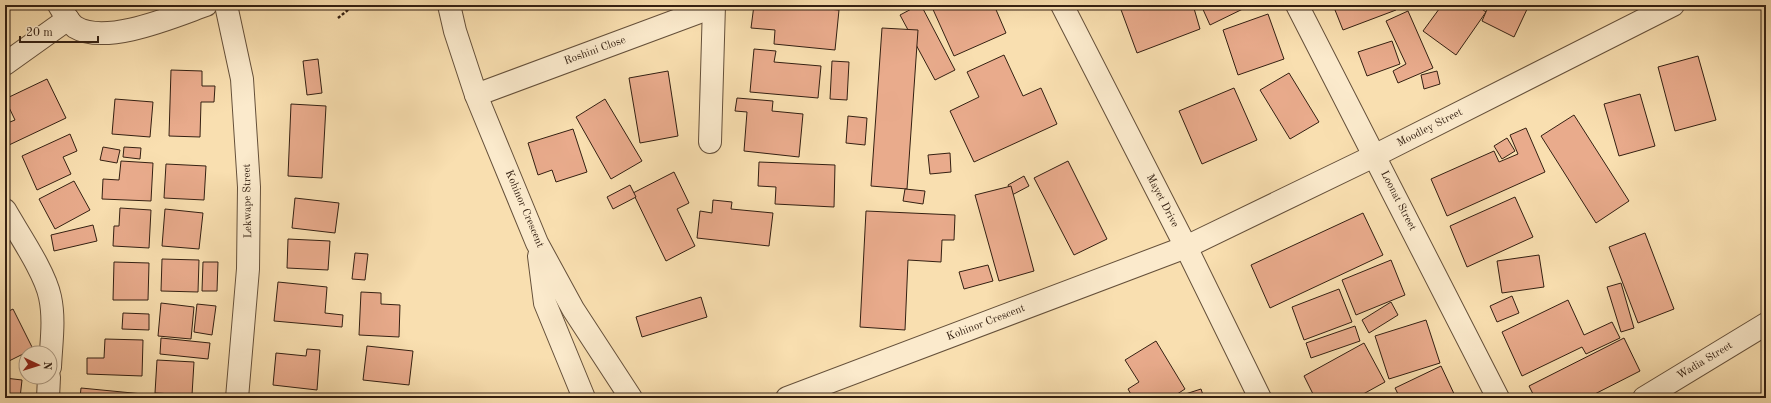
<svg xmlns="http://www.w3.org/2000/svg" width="1771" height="403" viewBox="0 0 1771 403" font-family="'Old Standard TT',serif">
	<rect width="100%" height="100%" fill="#f9dfb0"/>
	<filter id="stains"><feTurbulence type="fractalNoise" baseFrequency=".005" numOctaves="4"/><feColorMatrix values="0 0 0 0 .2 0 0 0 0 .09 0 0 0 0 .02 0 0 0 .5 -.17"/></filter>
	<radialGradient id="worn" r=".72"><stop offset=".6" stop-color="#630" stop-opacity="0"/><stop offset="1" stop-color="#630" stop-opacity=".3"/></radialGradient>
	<!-- building -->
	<g fill="#e9ab8c" stroke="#342012">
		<polygon points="582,5 592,5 592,6 583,9"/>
		<polygon points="754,5 785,5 839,10 835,50 774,44 775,30 751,28"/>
		<polygon points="919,5 921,5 955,70 935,80 900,15"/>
		<polygon points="931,5 994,5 1006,33 954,56"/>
		<polygon points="1124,5 1193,5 1200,29 1137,53 1120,7"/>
		<polygon points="1201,5 1251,5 1210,25"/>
		<polygon points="1333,5 1394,5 1396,10 1343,30"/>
		<polygon points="1442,5 1476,5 1486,12 1456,55 1423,31"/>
		<polygon points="1489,5 1529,5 1514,37 1482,21"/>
		<polygon points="1408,11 1433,68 1398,83 1393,71 1406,64 1386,21"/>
		<polygon points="1268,14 1284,59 1238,75 1223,30"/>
		<polygon points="882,28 918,30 907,189 871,186"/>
		<polygon points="1392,41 1400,64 1367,76 1358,52"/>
		<polygon points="754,49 776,51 774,62 821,66 818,98 750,92"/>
		<polygon points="1004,55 1023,96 1041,88 1057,124 974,162 950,111 979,97 967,72"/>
		<polygon points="1698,56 1716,120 1675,131 1658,67"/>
		<polygon points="318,59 322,93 307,95 303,61"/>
		<polygon points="832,61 849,62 847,100 830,99"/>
		<polygon points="171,70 202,71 202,86 215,86 214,102 201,102 200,137 169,136"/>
		<polygon points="668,71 678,136 640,143 629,78"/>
		<polygon points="1437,71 1440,84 1424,89 1421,75"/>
		<polygon points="1289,73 1319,122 1290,139 1260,90"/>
		<polygon points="47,79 66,118 9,145 5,136 5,124 15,120 5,99"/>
		<polygon points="1234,88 1257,140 1202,164 1179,111"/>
		<polygon points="1640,94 1655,146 1619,156 1604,104"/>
		<polygon points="737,98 773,101 772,111 803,114 799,157 744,151 747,112 735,111"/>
		<polygon points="115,99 153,102 150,137 112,134"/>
		<polygon points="605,99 642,161 611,179 576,117"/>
		<polygon points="291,104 326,106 322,178 288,176"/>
		<polygon points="1574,115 1629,201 1596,223 1541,136"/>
		<polygon points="848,116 867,118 865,145 846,143"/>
		<polygon points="1526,128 1545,172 1447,216 1431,179 1494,151 1499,162 1518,154 1510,135"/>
		<polygon points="573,129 587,172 556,182 552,170 538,175 528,143"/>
		<polygon points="70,134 77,151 63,157 71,174 37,190 22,156"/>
		<polygon points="1507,138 1515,151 1502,159 1494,146"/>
		<polygon points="103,147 120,150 117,163 100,160"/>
		<polygon points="124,147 141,148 140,159 123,157"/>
		<polygon points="950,153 951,172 930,174 928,155"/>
		<polygon points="121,161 153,163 151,201 102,199 103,179 119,180"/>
		<polygon points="1068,161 1107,239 1074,255 1034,178"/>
		<polygon points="759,162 835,165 834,207 775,204 776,187 758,186"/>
		<polygon points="166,164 206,166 204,200 164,198"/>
		<polygon points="674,172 689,203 677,209 695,246 666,261 633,193"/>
		<polygon points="1024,176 1029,186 1012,195 1008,185"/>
		<polygon points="74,181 90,210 55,229 39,199"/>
		<polygon points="630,185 636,197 613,209 607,197"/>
		<polygon points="1011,186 1034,271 999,281 975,195"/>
		<polygon points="905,189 925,191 923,204 903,201"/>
		<polygon points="1515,197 1533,237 1467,267 1450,226"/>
		<polygon points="295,198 339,203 335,233 292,228"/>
		<polygon points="713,200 732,202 731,209 773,213 769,246 697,238 700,211 712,213"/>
		<polygon points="120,208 151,210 149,248 113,246 114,226 119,226"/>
		<polygon points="165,209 203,213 199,249 162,246"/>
		<polygon points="866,211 955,215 954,240 942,240 941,262 908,260 905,330 860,327"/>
		<polygon points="1363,213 1383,255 1270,308 1251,265"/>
		<polygon points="93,225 97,241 54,251 51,235"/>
		<polygon points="1645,233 1674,309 1638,323 1609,247"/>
		<polygon points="288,239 330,241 328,270 287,268"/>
		<polygon points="355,253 368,254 365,280 352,279"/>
		<polygon points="1539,255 1544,287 1502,293 1497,261"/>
		<polygon points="162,259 199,260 198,292 161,291"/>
		<polygon points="1391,260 1405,295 1356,315 1342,280"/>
		<polygon points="114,262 149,263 148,300 113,300"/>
		<polygon points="203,262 218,262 217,291 202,291"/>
		<polygon points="988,265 993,281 964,289 959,272"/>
		<polygon points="278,282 327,287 325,313 343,315 342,327 274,321"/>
		<polygon points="1621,283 1634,328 1621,332 1607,287"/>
		<polygon points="1339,289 1352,322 1304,340 1292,307"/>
		<polygon points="361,292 381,293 381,304 400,305 399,337 359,335"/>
		<polygon points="1512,296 1519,313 1497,322 1490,306"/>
		<polygon points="701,297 707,317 642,337 636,317"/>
		<polygon points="1568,300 1584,335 1612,322 1620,338 1586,354 1582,347 1522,376 1502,332"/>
		<polygon points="1391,302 1398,315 1369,333 1362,320"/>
		<polygon points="161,303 194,307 191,339 158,336"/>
		<polygon points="197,304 216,306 212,335 194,332"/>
		<polygon points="13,309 33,349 5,363 5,313"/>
		<polygon points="123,313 149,314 149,330 122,329"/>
		<polygon points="1426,320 1440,363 1389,379 1375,336"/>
		<polygon points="1355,326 1360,341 1311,358 1306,343"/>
		<polygon points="161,338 210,343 208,359 160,354"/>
		<polygon points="1624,338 1640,371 1587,398 1535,398 1529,386"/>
		<polygon points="105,339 143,340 142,376 87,374 87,358 104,358"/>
		<polygon points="1156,341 1185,389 1171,398 1133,398 1128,389 1139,382 1125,360"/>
		<polygon points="1364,343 1385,382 1356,398 1315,398 1304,376"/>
		<polygon points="367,346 413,351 409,385 363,380"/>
		<polygon points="307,349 320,350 317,390 273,385 276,353 306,356"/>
		<polygon points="157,360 194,362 192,395 155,393"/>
		<polygon points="1441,366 1456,398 1400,398 1395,388"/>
		<polygon points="5,378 22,380 20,398 5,398"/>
		<polygon points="81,388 143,394 143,398 80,398"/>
		<polygon points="1201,389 1204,398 1173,398"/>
	</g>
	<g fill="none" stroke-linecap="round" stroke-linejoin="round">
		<defs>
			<g id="minor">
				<path d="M59,5C63,12 68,22 75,27C106,46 175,16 206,5"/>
				<polyline points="226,5 242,79 249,187 248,269 237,398"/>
				<polyline points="449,5 455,31 476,95 537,243 573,309 631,398"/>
				<polyline points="1062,5 1186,247 1260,398"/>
				<polyline points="1297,5 1498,398"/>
				<polyline points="5,64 68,19"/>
				<polyline points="476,95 713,7"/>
				<polyline points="710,142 714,5"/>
				<path d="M5,210C18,233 45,272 50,297C55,320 51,344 50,367"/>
				<polyline points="539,256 545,303 584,398"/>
				<polyline points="48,398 49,377"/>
				<polyline points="787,398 1186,247 1374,156 1673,5"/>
				<polyline points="1644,398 1766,324"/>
			</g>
		</defs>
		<!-- minor casing -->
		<use href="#minor" stroke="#65503a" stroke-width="24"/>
		<!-- path -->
		<polyline stroke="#342012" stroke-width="2.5" stroke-dasharray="3 2" stroke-linecap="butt" points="338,18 354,5"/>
		<!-- minor -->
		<use href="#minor" stroke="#fbeacc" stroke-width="22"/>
	</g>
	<g text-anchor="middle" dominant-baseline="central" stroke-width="3" stroke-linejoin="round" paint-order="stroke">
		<!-- street labels -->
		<g font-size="11" fill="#342012" stroke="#fbeacc">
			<text transform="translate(595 51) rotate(-20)">Roshini Close</text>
			<text transform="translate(1430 128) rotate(-27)">Moodley Street</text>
			<text transform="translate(248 201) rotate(-91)">Lekwape Street</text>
			<text transform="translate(1162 201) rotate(63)">Mayet Drive</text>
			<text transform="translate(1398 201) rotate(63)">Loonat Street</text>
			<text transform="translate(524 209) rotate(67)">Kohinor Crescent</text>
			<text transform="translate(986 323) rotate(-21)">Kohinor Crescent</text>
			<text transform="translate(1705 361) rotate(-31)">Wadia Street</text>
		</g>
	</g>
	<!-- margin -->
	<rect width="1771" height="403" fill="none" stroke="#f9dfb0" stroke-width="20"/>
	<rect x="6" y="6" width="1759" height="391" fill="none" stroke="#342012" stroke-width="2"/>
	<rect x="10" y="10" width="1751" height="383" fill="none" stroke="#342012"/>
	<!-- north arrow -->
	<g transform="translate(38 365) rotate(94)"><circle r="19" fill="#fbeacc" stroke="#ab9982"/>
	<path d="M0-3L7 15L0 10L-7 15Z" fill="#8f2418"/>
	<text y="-6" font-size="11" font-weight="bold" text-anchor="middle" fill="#342012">N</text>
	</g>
	<!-- scale -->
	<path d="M20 36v6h78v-6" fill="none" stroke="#342012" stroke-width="2"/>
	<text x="26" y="36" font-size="12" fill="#342012" stroke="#fbeacc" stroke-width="3" paint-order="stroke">20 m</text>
	<rect width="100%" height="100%" filter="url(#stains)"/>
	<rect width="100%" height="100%" fill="url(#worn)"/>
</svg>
